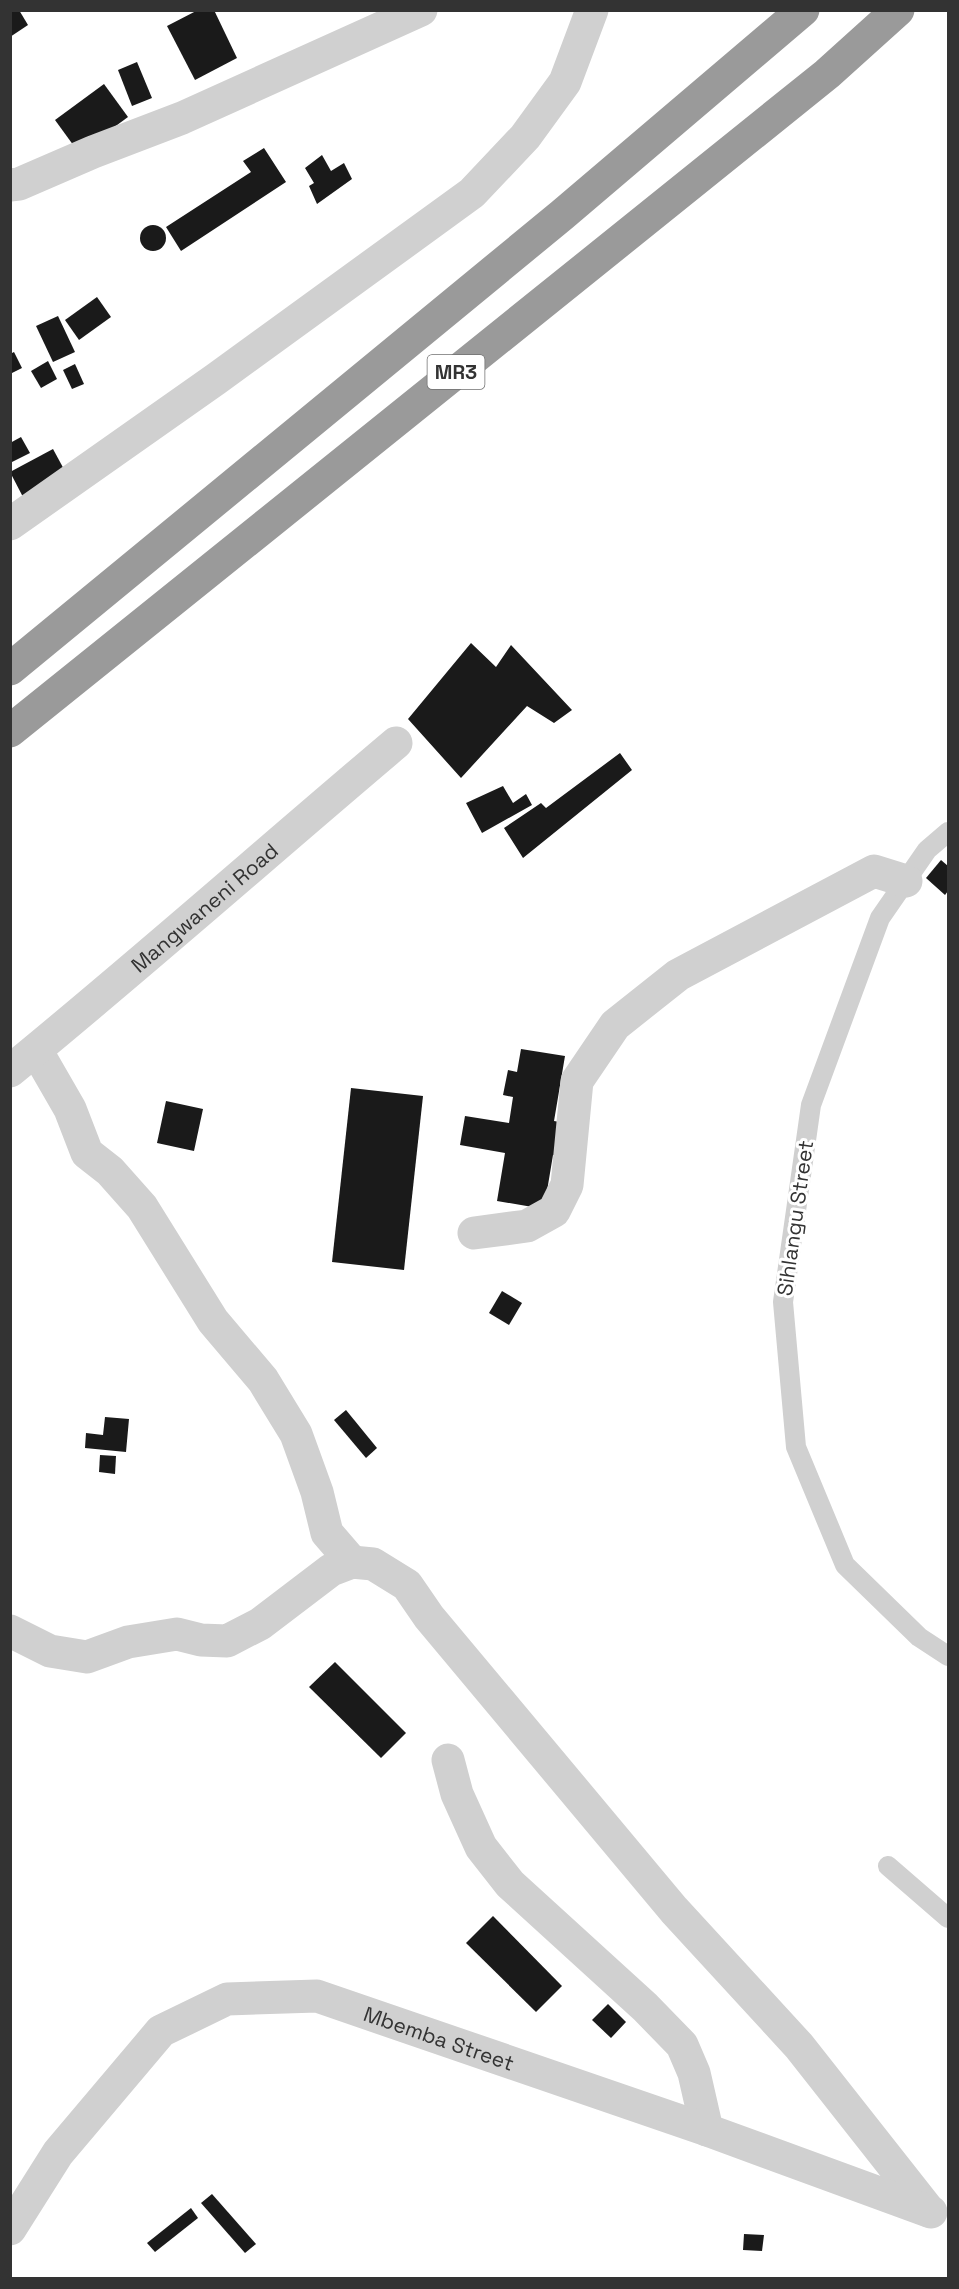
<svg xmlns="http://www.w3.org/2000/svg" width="959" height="2289" viewBox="0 0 959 2289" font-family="'Space Grotesk',sans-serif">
	<rect width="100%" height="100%" fill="#fff"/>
	<!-- building -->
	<g fill="#1a1a1a">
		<polygon points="10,10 19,10 28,25 10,37"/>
		<polygon points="198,10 214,10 237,58 195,80 167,26"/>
		<polygon points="137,62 152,98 132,106 118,70"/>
		<polygon points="104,84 128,117 79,153 55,120"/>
		<polygon points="264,148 286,182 181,251 166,227 251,172 243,161"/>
		<polygon points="322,155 331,171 344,163 352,179 317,204 309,186 314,183 305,168"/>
		<circle cx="153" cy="238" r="13"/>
		<polygon points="97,297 111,317 79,340 65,320"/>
		<polygon points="58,316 75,352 53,362 36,326"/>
		<polygon points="14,352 22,368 10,374 10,354"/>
		<polygon points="48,361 57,379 41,388 31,371"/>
		<polygon points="75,364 84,384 72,389 63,370"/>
		<polygon points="21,437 30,453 10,463 10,443"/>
		<polygon points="53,449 66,473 23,497 10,472"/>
		<polygon points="471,643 496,667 511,645 572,710 554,723 527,706 461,778 408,719"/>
		<polygon points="620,753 632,770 523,858 504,828 541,803 546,808"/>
		<polygon points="503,786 513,803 526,794 532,805 482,833 466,803"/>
		<polygon points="941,860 948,866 948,891 945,895 926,878"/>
		<polygon points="521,1049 565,1056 554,1121 571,1124 566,1157 553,1155 544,1209 497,1201 505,1153 460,1145 465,1116 509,1123 513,1097 503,1095 508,1070 517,1072"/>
		<polygon points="351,1088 423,1096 404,1270 332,1262"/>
		<polygon points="166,1101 203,1109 194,1151 157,1143"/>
		<polygon points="502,1291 522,1303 509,1325 489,1313"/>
		<polygon points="346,1410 377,1448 366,1458 334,1420"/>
		<polygon points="105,1417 129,1419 126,1452 85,1448 86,1433 103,1435"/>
		<polygon points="100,1455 116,1456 115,1474 99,1472"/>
		<polygon points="335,1662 406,1733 381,1758 309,1687"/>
		<polygon points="493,1916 562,1986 536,2012 466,1943"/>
		<polygon points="608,2004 626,2022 611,2038 592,2020"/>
		<polygon points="212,2194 256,2244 245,2253 201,2203"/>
		<polygon points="191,2208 198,2218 155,2252 147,2243"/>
		<polygon points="744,2234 764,2235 762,2251 743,2250"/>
	</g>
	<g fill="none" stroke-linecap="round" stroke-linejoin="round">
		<!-- lane -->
		<g stroke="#d0d0d0" stroke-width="20">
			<polyline points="948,832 927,850 880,918 811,1105 783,1302 796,1447 845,1565 919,1637 948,1656"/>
			<polyline points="888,1866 948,1918"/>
		</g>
		<!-- street -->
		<g stroke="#d0d0d0" stroke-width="33">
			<polyline points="10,185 19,184 93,152 182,118 421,10"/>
			<polyline points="10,524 216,379 472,193 525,137 565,82 592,10"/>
			<polyline points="36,1050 70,1109 87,1153 110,1171 142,1207 213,1321 263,1380 296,1434 317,1492 327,1533 352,1562"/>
			<path id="s1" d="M10,1071C141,964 267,852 396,743"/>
			<polyline points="474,1233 527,1226 554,1211 567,1185 577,1081 615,1025 678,975 874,871 906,881"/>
			<polyline points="10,1631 50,1651 87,1657 128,1642 177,1634 201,1640 227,1641 260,1624 331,1570 352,1562 373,1564 407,1585 429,1617 674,1910 799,2046 929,2211"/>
			<polyline points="448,1760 457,1794 481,1847 510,1884 645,2007 682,2045 694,2073 707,2130"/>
			<path id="s2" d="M10,2229L58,2153L161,2031L227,1999L317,1996L707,2130L931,2212"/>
		</g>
		<!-- highway -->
		<g stroke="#9a9a9a" stroke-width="33">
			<polyline points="10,669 562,215 803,10"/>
			<polyline points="10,731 827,74 898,10"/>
		</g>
	</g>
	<g text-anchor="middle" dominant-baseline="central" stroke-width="6" stroke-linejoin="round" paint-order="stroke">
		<!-- shield labels -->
		<rect fill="#fff" stroke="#707070" stroke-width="1.5" x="427.5" y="355" width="57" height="34" rx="4.5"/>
		<g font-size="20" font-weight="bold" fill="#333">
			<text x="456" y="372">MR3</text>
		</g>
		<!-- street labels -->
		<g font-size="21" fill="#333" stroke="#fff">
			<text stroke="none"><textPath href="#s1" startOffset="254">Mangwaneni Road</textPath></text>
			<text transform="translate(795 1218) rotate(-82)">Sihlangu Street</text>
			<text stroke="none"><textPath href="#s2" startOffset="542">Mbemba Street</textPath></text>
		</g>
	</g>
	<!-- border -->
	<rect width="959" height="2289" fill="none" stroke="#333333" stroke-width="24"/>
</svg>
